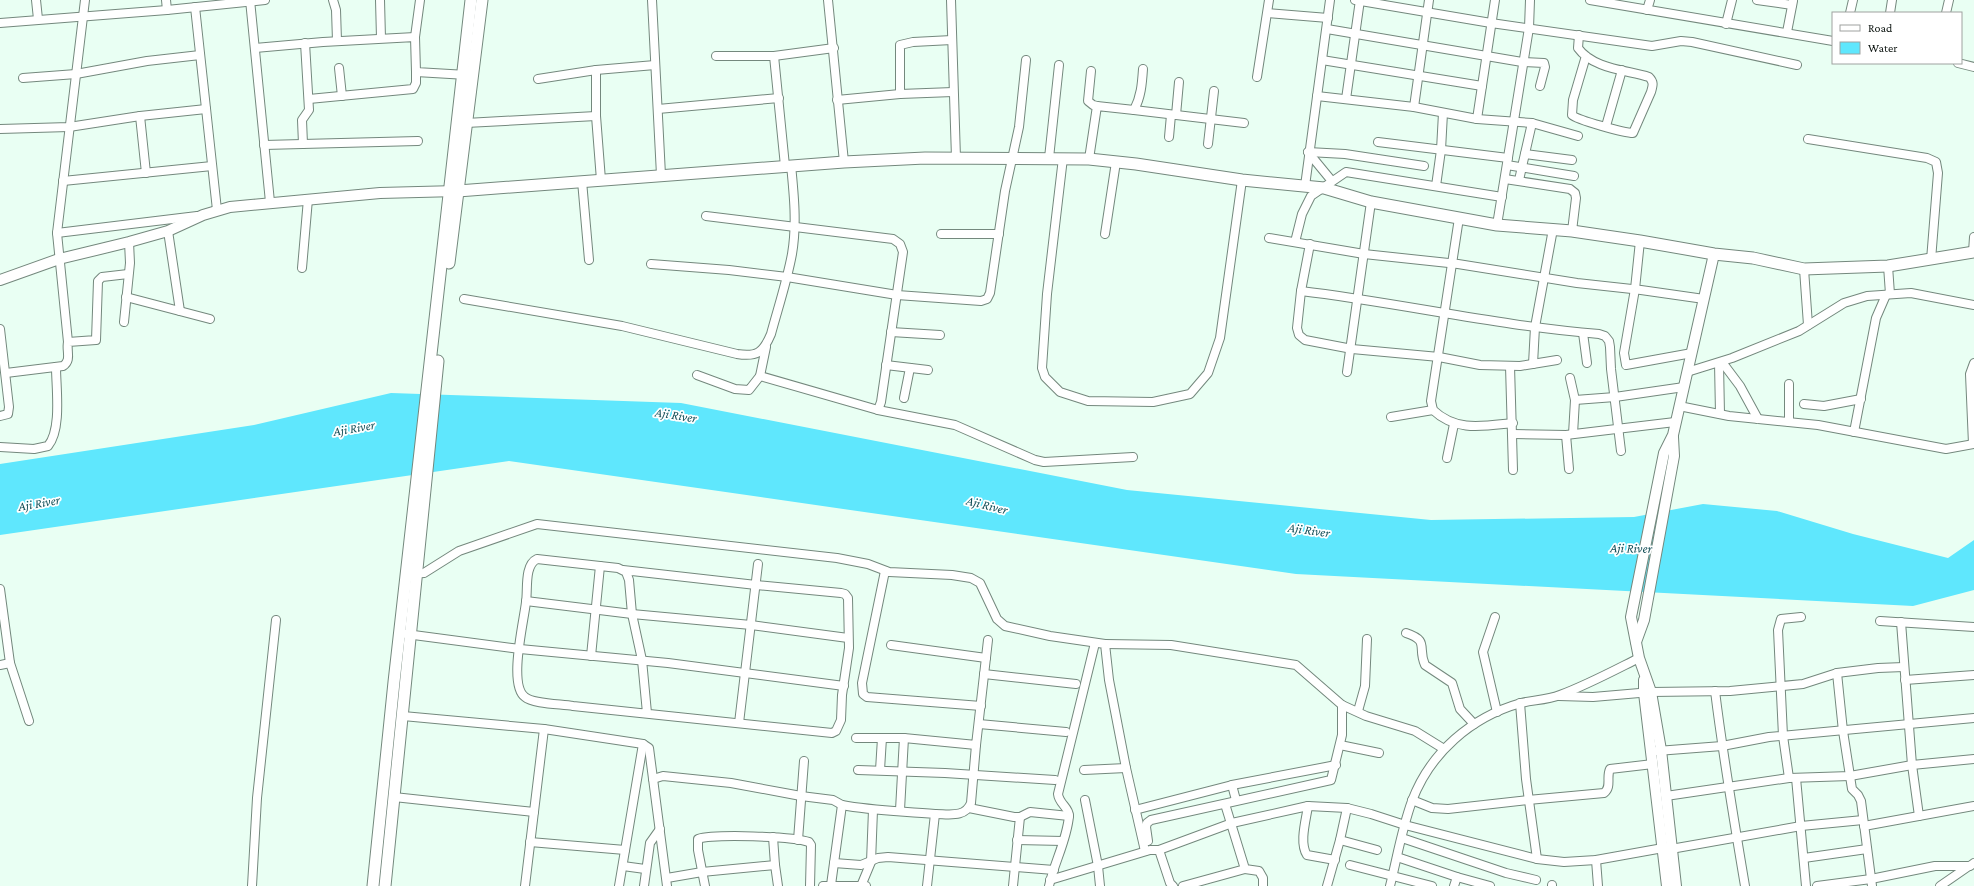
<svg xmlns="http://www.w3.org/2000/svg" width="1974" height="886" viewBox="0 0 1974 886" font-family="'Crimson Pro',serif">
	<rect width="100%" height="100%" fill="#e9fff3"/>
	<!-- water -->
	<polygon fill="#5fe7fd" points="391,393 681,403 1127,490 1431,520 1634,517 1703,504 1777,511 1853,534 1948,558 1974,540 1974,590 1913,606 1296,574 509,461 0,535 0,464 254,425"/>
	<g fill="none" stroke-linecap="round" stroke-linejoin="round">
		<defs>
			<g id="minor">
				<polyline points="36,0 38,19"/>
				<polyline points="166,0 167,10"/>
				<polyline points="250,0 270,202"/>
				<polyline points="333,0 336,10 337,41"/>
				<polyline points="380,0 381,38"/>
				<polyline points="652,0 661,175"/>
				<polyline points="828,0 844,162"/>
				<polyline points="951,0 956,158"/>
				<polyline points="1355,0 1491,23 1652,46 1681,41 1692,42 1797,65"/>
				<polyline points="1590,0 1833,41"/>
				<polyline points="1757,0 1792,5"/>
				<polyline points="195,7 217,210"/>
				<polyline points="1647,10 1650,0"/>
				<polyline points="1268,13 1328,18"/>
				<polyline points="1850,13 1853,0"/>
				<polyline points="1890,13 1892,0"/>
				<polyline points="1946,13 1949,0"/>
				<polyline points="0,23 167,10 265,0"/>
				<polyline points="1726,24 1732,0"/>
				<polyline points="1327,29 1522,62 1544,63 1545,67 1540,86"/>
				<polyline points="1787,32 1793,1"/>
				<path d="M1579,35L1578,48C1593,69 1627,70 1649,77C1654,82 1653,85 1651,92L1633,133C1625,133 1577,120 1572,115L1573,100L1586,56"/>
				<polyline points="415,37 420,0"/>
				<polyline points="255,48 323,42 415,37 416,72 467,75"/>
				<polyline points="716,56 774,56 834,48"/>
				<polyline points="774,56 785,166"/>
				<polyline points="1322,60 1482,86"/>
				<polyline points="1958,63 1974,67"/>
				<polyline points="339,68 342,96"/>
				<polyline points="596,70 596,116 601,180"/>
				<polyline points="1091,71 1088,101 1093,105 1097,106"/>
				<polyline points="1257,77 1269,0"/>
				<polyline points="23,78 76,74 147,61 200,55"/>
				<polyline points="538,79 596,70 655,65"/>
				<polyline points="900,94 900,45 913,42 952,40"/>
				<polyline points="1317,96 1414,107 1477,119 1532,123 1578,136"/>
				<polyline points="309,99 413,89 416,83 416,72"/>
				<polyline points="1346,99 1360,0"/>
				<polyline points="837,100 900,94 953,92"/>
				<polyline points="1414,107 1429,0"/>
				<polyline points="658,109 779,98"/>
				<polyline points="1134,110 1244,123"/>
				<polyline points="1176,115 1179,82"/>
				<polyline points="140,116 146,173"/>
				<polyline points="1477,119 1495,0"/>
				<polyline points="466,123 596,116"/>
				<polyline points="1606,126 1622,70"/>
				<polyline points="0,129 69,127 140,116 206,109"/>
				<polyline points="1169,137 1171,115"/>
				<polyline points="1808,139 1927,158 1936,162 1938,173 1931,260"/>
				<polyline points="1378,142 1508,158"/>
				<polyline points="303,144 302,120 309,110 305,43"/>
				<polyline points="1208,144 1214,91"/>
				<polyline points="264,145 418,141"/>
				<polyline points="1308,152 1345,154 1424,166"/>
				<polyline points="1308,152 1331,180"/>
				<polyline points="1525,154 1572,160"/>
				<polyline points="1049,158 1059,65"/>
				<polyline points="1063,158 1047,294 1042,368 1045,377 1060,392 1088,401 1153,402 1190,394 1208,373 1220,338 1242,180"/>
				<path d="M1089,159L1097,106L1134,110C1141,97 1142,84 1143,69"/>
				<polyline points="1507,165 1574,176"/>
				<polyline points="1505,179 1570,189 1575,193 1576,198 1572,231"/>
				<polyline points="1519,180 1532,123"/>
				<polyline points="63,181 212,166"/>
				<polyline points="582,181 589,260"/>
				<polyline points="1305,186 1330,0"/>
				<polyline points="1436,186 1441,150 1443,113"/>
				<polyline points="706,216 893,239 900,244 903,252 881,402 878,410 760,376"/>
				<path d="M1459,218L1431,401L1433,410C1456,432 1483,426 1513,423"/>
				<polyline points="1497,225 1529,28 1530,0"/>
				<polyline points="168,231 180,311"/>
				<polyline points="57,233 197,216"/>
				<polyline points="941,234 999,234"/>
				<polyline points="1105,234 1116,162"/>
				<polyline points="1269,238 1364,254 1458,264 1577,283 1641,290 1704,299"/>
				<polyline points="1640,241 1635,289 1624,353 1626,365 1692,353"/>
				<polyline points="1295,242 1302,214 1311,196 1346,172 1502,197"/>
				<polyline points="1310,244 1301,291 1297,328 1299,335 1305,340 1352,349 1439,357 1480,365 1520,366 1557,360"/>
				<polyline points="1973,252 1974,237"/>
				<polyline points="651,264 729,270 787,277 897,295 981,301 987,299 990,293 1005,191 1019,127 1026,60"/>
				<polyline points="1888,266 1890,294"/>
				<polyline points="302,268 308,199"/>
				<polyline points="1804,269 1808,325"/>
				<path d="M1301,291C1401,303 1499,326 1599,334L1605,336L1609,341L1610,347L1611,369L1621,451"/>
				<polyline points="126,297 210,319"/>
				<path d="M464,299L622,326L737,354C757,357 763,353 771,334C778,308 787,281 792,254C797,225 794,195 791,165"/>
				<polyline points="124,322 130,263 129,242"/>
				<polyline points="0,329 9,407 8,414 0,416"/>
				<polyline points="891,332 940,335"/>
				<polyline points="1583,333 1587,363"/>
				<polyline points="68,342 57,233 85,0"/>
				<polyline points="1722,362 1740,386 1758,419"/>
				<polyline points="1719,363 1720,414"/>
				<polyline points="1533,364 1535,327 1553,229"/>
				<polyline points="886,365 928,370"/>
				<polyline points="1510,366 1513,470"/>
				<polyline points="1347,372 1371,202"/>
				<polyline points="1687,372 1732,358 1799,331 1844,303 1867,296 1911,293 1974,305"/>
				<path d="M6,373L63,366C72,360 66,351 68,342L96,340L98,281L102,277L128,274"/>
				<polyline points="697,375 735,389 749,390 760,376 766,347"/>
				<polyline points="1570,378 1575,400 1573,434"/>
				<polyline points="1789,384 1789,422"/>
				<polyline points="904,398 910,368"/>
				<polyline points="1575,400 1615,397 1684,387"/>
				<polyline points="1804,404 1824,406 1861,399"/>
				<polyline points="1679,406 1729,416 1818,425 1946,449 1974,444"/>
				<polyline points="878,410 955,425 1035,460 1044,462 1133,457"/>
				<polyline points="1391,417 1433,410"/>
				<polyline points="1854,432 1876,318 1886,295"/>
				<polyline points="1513,434 1566,435 1675,422"/>
				<polyline points="1566,435 1569,469"/>
				<polyline points="1973,444 1970,374 1974,363"/>
				<path d="M0,447L34,449L48,446C62,429 56,388 56,367"/>
				<polyline points="1447,458 1454,424"/>
				<path d="M623,570L756,585L841,593L845,594L848,598L849,648L842,695L841,720L836,731L832,733L573,706C561,704 533,704 525,697C508,685 524,621 526,602C528,590 524,565 537,559L618,568L626,572L629,580L632,614L642,660L647,713"/>
				<polyline points="885,571 862,683 863,694 867,697 981,706"/>
				<polyline points="412,574 424,573 459,551 537,524 837,558 868,564 889,572 952,575 971,578 980,583 997,619 1005,626 1050,636 1105,644 1109,680 1126,768 1145,851"/>
				<polyline points="0,589 10,663 29,721"/>
				<polyline points="526,601 632,614 751,625 848,638"/>
				<polyline points="1495,617 1483,652 1497,712"/>
				<polyline points="1880,621 1974,627"/>
				<polyline points="1901,622 1912,765 1919,816"/>
				<path d="M1406,633C1430,641 1417,647 1425,665L1452,683L1460,709L1474,724"/>
				<polyline points="406,634 520,649 668,663 844,686"/>
				<polyline points="1105,644 1171,645 1296,665 1342,705 1366,716 1415,731 1444,749"/>
				<polyline points="891,645 986,658"/>
				<polyline points="591,656 600,566"/>
				<polyline points="0,665 10,663"/>
				<polyline points="1837,673 1843,731 1852,789 1858,795 1861,801 1872,886"/>
				<polyline points="984,674 1076,684"/>
				<polyline points="1905,680 1974,675"/>
				<path d="M1715,691C1723,756 1734,821 1745,886"/>
				<polyline points="1559,696 1593,697 1651,692 1730,691 1803,684 1837,673 1878,668 1904,667"/>
				<polyline points="1520,703 1526,779 1537,859"/>
				<polyline points="1358,711 1365,686 1367,639"/>
				<polyline points="403,716 544,729 643,744 649,748 667,886"/>
				<polyline points="739,723 758,564"/>
				<polyline points="979,724 1066,732"/>
				<polyline points="856,738 904,738 900,810"/>
				<polyline points="904,738 976,745 988,640"/>
				<polyline points="1340,745 1379,753"/>
				<polyline points="1657,751 1722,746 1769,737 1974,718"/>
				<polyline points="858,770 945,773 1055,780"/>
				<polyline points="880,770 882,738"/>
				<polyline points="1084,770 1126,768"/>
				<polyline points="1789,778 1783,736 1778,630 1781,619 1801,617"/>
				<polyline points="1796,778 1806,886"/>
				<polyline points="653,779 663,776 731,783 801,796 833,800 842,805"/>
				<polyline points="1232,785 1336,765"/>
				<polyline points="1666,796 1789,778 1850,776 1912,765 1974,759"/>
				<polyline points="394,797 534,812"/>
				<polyline points="1085,800 1098,866 1100,886"/>
				<path d="M1412,800L1432,808L1448,809L1528,800L1604,793C1612,787 1606,777 1610,769L1653,764"/>
				<polyline points="1225,804 1245,869 1259,871 1263,878 1263,886"/>
				<path d="M1308,806C1306,820 1299,843 1307,855L1335,860"/>
				<polyline points="969,808 1014,817 1020,817 1030,812 1069,816"/>
				<polyline points="1347,808 1340,840 1377,850"/>
				<polyline points="1135,810 1232,785 1236,800"/>
				<path d="M935,814C949,814 965,818 971,803L976,745"/>
				<polyline points="1864,826 1974,806"/>
				<polyline points="1402,838 1506,873 1536,880"/>
				<polyline points="798,840 804,761"/>
				<polyline points="1017,840 1063,841"/>
				<polyline points="1148,841 1146,827 1147,823 1151,820 1331,780 1342,735 1342,705"/>
				<polyline points="530,842 625,850"/>
				<polyline points="1159,850 1170,883 1173,886"/>
				<polyline points="1397,857 1457,877 1490,886"/>
				<polyline points="1804,858 1867,849"/>
				<polyline points="1596,860 1598,886"/>
				<polyline points="834,863 861,865 878,858 888,857 1054,870"/>
				<polyline points="775,865 778,886"/>
				<polyline points="1350,865 1432,886"/>
				<polyline points="623,866 645,869"/>
				<polyline points="667,878 702,872 775,865 773,837"/>
				<polyline points="1050,880 1150,850 1159,850 1232,823 1308,806 1347,808 1371,814 1405,825 1537,859 1564,862 1596,860 1663,848 1671,849 1801,826 1863,820"/>
				<path d="M831,885L842,805C873,811 904,811 935,814L927,886"/>
				<polyline points="1552,885 1552,886"/>
				<polyline points="252,886 257,798 276,620"/>
				<polyline points="525,886 544,729"/>
				<polyline points="619,886 643,744"/>
				<polyline points="644,886 650,843 660,829"/>
				<path d="M705,886L698,850V839C713,834 793,836 809,842L811,845L810,886"/>
				<polyline points="823,886 866,886"/>
				<polyline points="861,886 871,862 873,810"/>
				<polyline points="1013,886 1020,817"/>
				<path d="M1049,886C1054,863 1067,840 1069,816C1069,807 1059,804 1058,794L1095,643"/>
				<polyline points="1183,886 1245,869"/>
				<polyline points="1327,886 1340,840"/>
				<path d="M1390,886C1397,858 1402,828 1412,801C1430,753 1471,717 1521,703C1533,700 1547,700 1560,695C1587,685 1613,671 1639,658"/>
				<polyline points="1454,886 1457,877"/>
				<polyline points="1817,886 1871,879 1935,866 1970,866 1974,863"/>
				<polyline points="1940,886 1969,866"/>
			</g>
			<g id="tertiary">
				<polyline points="0,280 59,259 129,242 168,231 203,215 230,207 380,193 457,191"/>
				<polyline points="1636,642 1644,620 1674,456 1673,437"/>
				<polyline points="1644,680 1644,693 1667,886"/>
				<polyline points="1676,886 1661,750 1651,692 1639,658 1631,617 1664,453 1673,435 1714,254"/>
			</g>
			<g id="secondary">
				<polyline points="458,191 844,162 925,158 1089,159 1136,164 1242,180 1324,188 1371,202 1497,225 1572,231 1640,241 1714,254 1753,258 1804,269 1888,266 1974,252"/>
				<polyline points="449,263 482,0"/>
				<polyline points="373,886 394,682 471,0"/>
				<polyline points="385,886 438,361"/>
			</g>
		</defs>
		<!-- minor casing -->
		<use href="#minor" stroke="#74887d" stroke-width="10"/>
		<!-- tertiary casing -->
		<use href="#tertiary" stroke="#74887d" stroke-width="12"/>
		<!-- secondary casing -->
		<use href="#secondary" stroke="#74887d" stroke-width="13"/>
		<!-- minor -->
		<use href="#minor" stroke="#fff" stroke-width="8"/>
		<!-- tertiary -->
		<use href="#tertiary" stroke="#fff" stroke-width="10"/>
		<!-- secondary -->
		<use href="#secondary" stroke="#fff" stroke-width="11"/>
	</g>
	<g text-anchor="middle" dominant-baseline="central" stroke-width="3.5" stroke-linejoin="round" paint-order="stroke">
		<!-- water labels -->
		<g font-size="13" font-style="italic" fill="#155059" stroke="#fff">
			<text transform="translate(676 415) rotate(9)">Aji River</text>
			<text transform="translate(354 428) rotate(-10)">Aji River</text>
			<text transform="translate(39 503) rotate(-10)">Aji River</text>
			<text transform="translate(987 505) rotate(14)">Aji River</text>
			<text transform="translate(1309 530) rotate(8)">Aji River</text>
			<text transform="translate(1631 548) rotate(1)">Aji River</text>
		</g>
	</g>
	<!-- legend -->
	<rect x="1832" y="12" width="130" height="52" fill="#ffffff" stroke="#9fa2a0"/>
	<rect x="1840" y="25" width="20" height="6" fill="#ffffff" stroke="#9fa2a0"/>
	<text x="1868" y="32" font-size="12" fill="#0e1612">Road</text>
	<rect x="1840" y="42" width="20" height="12" fill="#5fe7fd" stroke="#9fa2a0"/>
	<text x="1868" y="52" font-size="12" fill="#0e1612">Water</text>
</svg>
